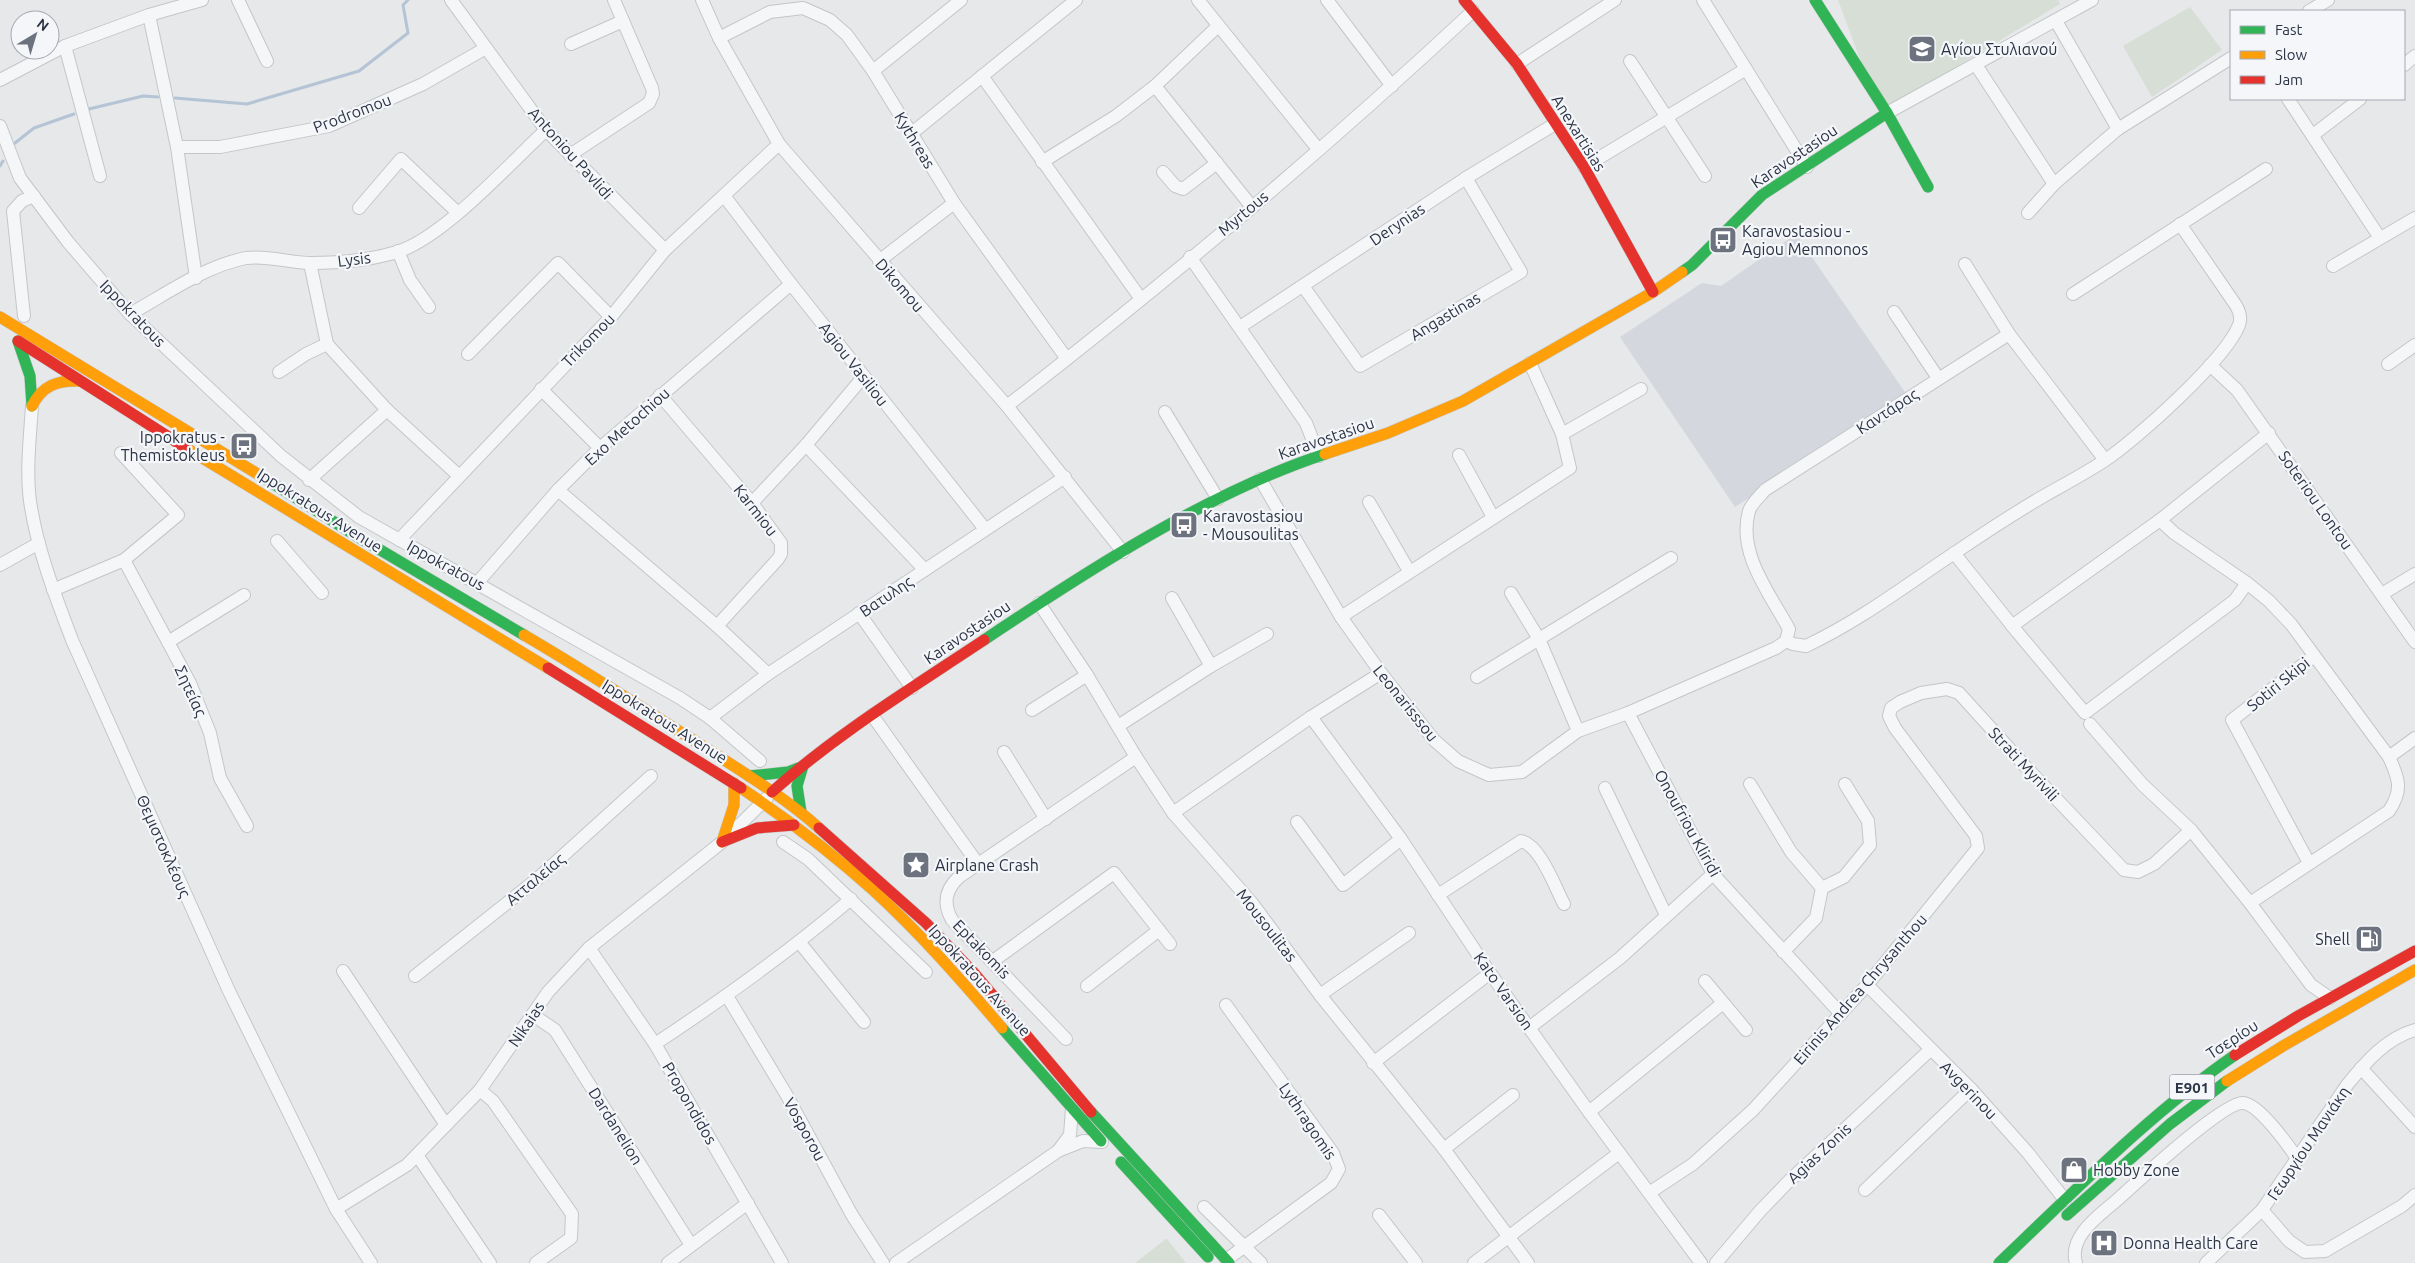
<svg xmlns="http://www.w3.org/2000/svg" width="2415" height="1263" viewBox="0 0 2415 1263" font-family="Ubuntu,sans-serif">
	<rect width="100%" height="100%" fill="#e6e8ea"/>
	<!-- built -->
	<polygon fill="#d4d7dd" points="1796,234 1907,395 1735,507 1620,337 1702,283 1721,286"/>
	<!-- green -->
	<g fill="#d6ded6">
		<polygon points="1838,0 2058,0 2060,4 1880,113"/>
		<polygon points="2190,7 2222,50 2152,97 2123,46"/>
		<polygon points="1167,1239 1186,1263 1135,1263 1166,1239"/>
	</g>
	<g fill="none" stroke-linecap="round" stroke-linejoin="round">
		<!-- stream -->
		<g stroke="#b4c4d5" stroke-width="3">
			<polyline points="175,98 247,104 359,71 408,33 403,5 408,0"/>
			<polyline points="89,109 143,96 158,97"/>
			<polyline points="15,143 34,128 74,114"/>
			<polyline points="0,166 3,161"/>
		</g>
		<defs>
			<g id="street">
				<polyline points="238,0 267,61"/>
				<polyline points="451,0 546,130 665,250"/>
				<polyline points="702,0 719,38 779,144 1007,406 1123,552"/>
				<polyline points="1198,0 1318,149"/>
				<polyline points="1327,0 1392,86"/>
				<polyline points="1703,0 1807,167"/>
				<polyline points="2309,11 2328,0"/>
				<polyline points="149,15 177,147 196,278"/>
				<polyline points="2056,21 2118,129"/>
				<polyline points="719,38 770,12 803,8 830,20 847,35 873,71 954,203 1067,359"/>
				<polyline points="571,44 623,21"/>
				<polyline points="65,46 100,176"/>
				<polyline points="1630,61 1705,176"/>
				<polyline points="1517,64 1615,0"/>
				<polyline points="1976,65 2054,184"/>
				<polyline points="2404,65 2415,56"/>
				<polyline points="873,71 961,0"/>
				<polyline points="982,76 1141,299"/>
				<polyline points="0,80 65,46 149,15 202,0"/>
				<polyline points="1155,86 1252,207"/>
				<polyline points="2288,99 2380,238"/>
				<polyline points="1887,113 2092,0"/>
				<polyline points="0,126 20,178 68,242 130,314 281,456 359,517 680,698 710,718 760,761"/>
				<polyline points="912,133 1076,0"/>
				<polyline points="2313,135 2360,99"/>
				<polyline points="177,147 220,147 329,126 423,84 486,48"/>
				<polyline points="570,155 649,103 653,94 652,88 614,0"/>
				<polyline points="1042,162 1116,116 1155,86 1218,26"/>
				<polyline points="1584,167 1746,69"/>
				<polyline points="1163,172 1175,186 1183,189 1217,163"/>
				<polyline points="725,197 791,284 985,529"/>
				<polyline points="359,208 401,159 458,213"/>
				<polyline points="2028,213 2054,184 2118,129 2231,58"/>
				<polyline points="398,251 410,280 429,307"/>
				<polyline points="1190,257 1306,423 1319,456"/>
				<polyline points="879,261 954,203"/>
				<polyline points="310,263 327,344 387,410 458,475"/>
				<polyline points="1965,264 2009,334 2105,460"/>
				<polyline points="2333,266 2415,218"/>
				<polyline points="1303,286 1360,366 1521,272 1466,178"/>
				<polyline points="2073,294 2266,169"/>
				<polyline points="1894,312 1938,378"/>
				<path d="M130,314C166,294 205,266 246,258C268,255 289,263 311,263C339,263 370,260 397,252C444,237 508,165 546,130"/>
				<polyline points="24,316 13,211 22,201 34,196"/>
				<polyline points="1240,327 1466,178 1555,124"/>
				<polyline points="468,354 558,263 611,317"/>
				<polyline points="2388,364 2415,345"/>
				<polyline points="2210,365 2237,390 2415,642"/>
				<polyline points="279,372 306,354 327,344"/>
				<polyline points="541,389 600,448"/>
				<polyline points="660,395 752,503 781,543 781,554 778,559 717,626"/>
				<path d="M32,406C30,437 26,470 30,501C37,549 55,595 72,640L229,991L336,1209L371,1263"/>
				<path d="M1007,406C1168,281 1324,150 1473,11"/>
				<polyline points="1165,412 1218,499"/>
				<polyline points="1562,434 1641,389"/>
				<polyline points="806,445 925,570"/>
				<polyline points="1459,455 1493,517"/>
				<path d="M1260,479L1341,617L1381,673L1434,740L1458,761L1489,775L1522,772L1578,731L1628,713L1776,648L1786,641L1789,629C1770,594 1737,553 1749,511C1751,504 1760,496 1765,490L2009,334"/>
				<polyline points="309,480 387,410"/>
				<polyline points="558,490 717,626 768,674"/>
				<polyline points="1369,502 1409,571"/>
				<polyline points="752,503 806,445 864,376"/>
				<path d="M2160,520L2174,533L2247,583L2269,601L2291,624L2389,757C2399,779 2403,790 2389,811L2250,903"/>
				<polyline points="399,540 611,317 665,250 779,144"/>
				<polyline points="277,541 322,593"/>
				<polyline points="1954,553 2018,633 2085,713 2235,600 2247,583"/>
				<polyline points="124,560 190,683 210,733 220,778 247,826"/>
				<polyline points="0,565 39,543"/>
				<polyline points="478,582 558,490 600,448 791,284"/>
				<polyline points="53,590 124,560 178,515 121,453"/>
				<polyline points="1511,593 1539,639 1578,731"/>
				<polyline points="2382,594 2415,574"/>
				<polyline points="1172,598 1211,666"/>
				<polyline points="1039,603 1087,675 1136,757 1173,813 1252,903 1320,995 1444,1149 1528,1263"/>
				<polyline points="859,613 912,688"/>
				<polyline points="1341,617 1570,468 1562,434 1530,363"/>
				<polyline points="2012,626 2160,520 2269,433"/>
				<path d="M1786,641L1793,644L1806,646C1861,620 1906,585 1956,552C1984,533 2013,514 2042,497C2063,485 2084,474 2104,461C2136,440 2226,359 2239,325C2242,317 2239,310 2235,304L2180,224"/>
				<polyline points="168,642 244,595"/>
				<polyline points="1477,677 1671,558"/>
				<polyline points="1032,710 1087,675"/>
				<polyline points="1628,713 1713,874 1841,1014"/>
				<polyline points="872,715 978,864"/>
				<polyline points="1311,717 1401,839 1490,973 1589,1112 1701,1263"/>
				<polyline points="710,718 768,674 1065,477"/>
				<polyline points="2090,724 2143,785 2191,830 2250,903 2311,985 2330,998"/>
				<polyline points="1118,726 1211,666 1267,634"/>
				<polyline points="1004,752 1046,819"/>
				<polyline points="2389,757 2415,738"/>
				<polyline points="1750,784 1791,852 1822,888 1816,918 1783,952"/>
				<polyline points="1605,788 1666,915"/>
				<polyline points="1173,813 1311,717 1381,673"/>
				<polyline points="1297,822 1343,885 1401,839"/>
				<polyline points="783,842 808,859 926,972"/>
				<polyline points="2309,863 2232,720 2314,656"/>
				<polyline points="1822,888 1844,877 1870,845 1868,821 1845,784"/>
				<path d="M1438,895L1521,841C1540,845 1555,887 1564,904"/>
				<polyline points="800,943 864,1022"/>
				<polyline points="589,948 655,1044 782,1263"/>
				<polyline points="993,961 1114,873 1170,944"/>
				<polyline points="343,971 446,1125"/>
				<polyline points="415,976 536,880 651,776"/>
				<polyline points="1705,981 1746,1030"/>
				<polyline points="1867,985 1971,1089 2028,1153 2065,1200"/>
				<polyline points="1087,986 1159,930"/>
				<polyline points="1320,995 1409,933"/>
				<polyline points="727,996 786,1094 852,1215 883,1263"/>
				<polyline points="1226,1005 1333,1153 1339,1169 1331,1183 1226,1260"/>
				<polyline points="533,1015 555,1030 691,1245"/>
				<polyline points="1529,1028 1620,958 1713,874"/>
				<path d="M1066,1039L952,920C943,904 945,890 959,877L1136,757"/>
				<path d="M655,1044C723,999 789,952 851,899"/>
				<polyline points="1373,1063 1490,973"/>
				<polyline points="2361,1068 2415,1127"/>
				<polyline points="480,1090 493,1101 572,1214 571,1238 536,1263"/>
				<polyline points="1589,1112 1723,1003"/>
				<polyline points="1444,1149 1513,1095"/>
				<polyline points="1058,1151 1070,1135 1072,1109"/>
				<polyline points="417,1155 490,1263"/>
				<polyline points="1865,1190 1971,1089"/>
				<polyline points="1649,1193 1693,1164 1753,1110 1867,985 1978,848 1976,836 1895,728 1889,716 1891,708 1900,702 1921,693 1947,689 1959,693 2026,767 2124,870 2138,872 2154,864 2191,830"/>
				<polyline points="1204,1207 1261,1263"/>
				<polyline points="336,1209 407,1165 480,1090 548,992 589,948 722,842 767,798"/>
				<polyline points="2262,1210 2289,1241 2305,1252 2325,1251 2402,1206 2415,1195"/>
				<polyline points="1379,1215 1416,1263"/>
				<polyline points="668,1263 748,1203"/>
				<polyline points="896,1263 1058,1151 1083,1141 1102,1142"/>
				<polyline points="1474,1263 1619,1153"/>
				<polyline points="1716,1263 1760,1211 1789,1181 1930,1050"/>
				<path d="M2076,1263C2068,1236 2100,1215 2117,1200C2136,1183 2223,1102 2243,1103C2259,1104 2289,1146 2298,1160"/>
				<path d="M2206,1263L2262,1210L2347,1085C2365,1063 2386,1038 2415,1030"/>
			</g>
			<g id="fast">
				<polyline points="1815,0 1887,113 1928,187"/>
				<polyline points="1682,272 1692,265 1762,195 1887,113"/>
				<polyline points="18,341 30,376 32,406"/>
				<polyline points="261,476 355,535 524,635"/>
				<path d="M984,640C1087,571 1207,493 1325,454"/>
				<polyline points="749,776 788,772 798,768"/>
				<polyline points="801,812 797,786 803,766"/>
				<polyline points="1002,1028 1101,1141"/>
				<polyline points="1091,1112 1229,1263"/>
				<polyline points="1121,1162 1208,1257"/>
				<polyline points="2067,1215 2170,1124 2227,1081"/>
				<path d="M1999,1263C2075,1191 2148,1115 2235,1055"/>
			</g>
			<g id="slow">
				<polyline points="0,317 261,476"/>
				<path d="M32,406C42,386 57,380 79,381"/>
				<polyline points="186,448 548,668"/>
				<polyline points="1325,454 1388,433 1463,401 1653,292 1682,272"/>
				<path d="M524,635C584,670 642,708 701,745C741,771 783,796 819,828"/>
				<path d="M741,788C787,819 831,852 873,890C919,932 961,980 1002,1028"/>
				<polyline points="722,842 734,805 734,783"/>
				<polyline points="2227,1081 2283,1046 2415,970"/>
			</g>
			<g id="jam">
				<polyline points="1464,0 1517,64 1584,167 1653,292"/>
				<polyline points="18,341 186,448"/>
				<polyline points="548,668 741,788"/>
				<path d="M772,792C836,734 912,688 984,640"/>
				<polyline points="819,828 926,923 974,973 1091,1112"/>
				<polyline points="722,842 757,828 794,825"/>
				<polyline points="2235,1055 2298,1016 2415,951"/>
			</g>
		</defs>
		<!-- street casing -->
		<use href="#street" stroke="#c4c6c8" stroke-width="14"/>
		<!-- fast casing -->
		<use href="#fast" stroke="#c4c6c8" stroke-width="12"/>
		<!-- slow casing -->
		<use href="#slow" stroke="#c4c6c8" stroke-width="12"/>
		<!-- jam casing -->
		<use href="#jam" stroke="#c4c6c8" stroke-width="12"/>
		<!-- street -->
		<use href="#street" stroke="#f5f6f7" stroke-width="12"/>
		<!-- fast -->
		<use href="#fast" stroke="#30b455" stroke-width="11"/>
		<!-- slow -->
		<use href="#slow" stroke="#ff9f0a" stroke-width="11"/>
		<!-- jam -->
		<use href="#jam" stroke="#e5322d" stroke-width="11"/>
	</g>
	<!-- icons -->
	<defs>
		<symbol id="school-square" viewBox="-11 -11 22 22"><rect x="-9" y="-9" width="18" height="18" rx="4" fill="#6c737f" stroke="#f4f6f9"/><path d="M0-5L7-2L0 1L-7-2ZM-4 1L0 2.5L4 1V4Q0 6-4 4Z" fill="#fff"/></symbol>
		<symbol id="bus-square" viewBox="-11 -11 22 22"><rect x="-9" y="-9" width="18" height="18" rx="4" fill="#6c737f" stroke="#f4f6f9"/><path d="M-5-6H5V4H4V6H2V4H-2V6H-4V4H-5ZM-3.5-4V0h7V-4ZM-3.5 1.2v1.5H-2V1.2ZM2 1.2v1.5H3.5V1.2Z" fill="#fff"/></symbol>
		<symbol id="sight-square" viewBox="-11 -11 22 22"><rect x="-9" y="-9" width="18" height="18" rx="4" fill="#6c737f" stroke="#f4f6f9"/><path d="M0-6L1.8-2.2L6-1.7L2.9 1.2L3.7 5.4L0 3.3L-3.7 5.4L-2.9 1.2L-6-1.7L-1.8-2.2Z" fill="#fff"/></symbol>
		<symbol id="fuel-square" viewBox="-11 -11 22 22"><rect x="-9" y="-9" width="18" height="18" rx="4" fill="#6c737f" stroke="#f4f6f9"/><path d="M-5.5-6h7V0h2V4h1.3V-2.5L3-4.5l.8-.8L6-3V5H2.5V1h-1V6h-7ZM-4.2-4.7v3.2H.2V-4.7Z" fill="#fff"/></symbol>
		<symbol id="shop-square" viewBox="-11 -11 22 22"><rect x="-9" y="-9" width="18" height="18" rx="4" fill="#6c737f" stroke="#f4f6f9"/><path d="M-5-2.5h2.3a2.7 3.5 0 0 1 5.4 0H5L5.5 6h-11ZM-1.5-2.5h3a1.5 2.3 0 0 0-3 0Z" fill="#fff"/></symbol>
		<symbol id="hospital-square" viewBox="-11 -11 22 22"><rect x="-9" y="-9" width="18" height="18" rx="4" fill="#6c737f" stroke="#f4f6f9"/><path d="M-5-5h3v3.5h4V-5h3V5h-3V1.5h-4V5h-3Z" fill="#fff"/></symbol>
	</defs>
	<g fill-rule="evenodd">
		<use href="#school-square" x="1906" y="33" width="32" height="32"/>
		<use href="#bus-square" x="1707" y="224" width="32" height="32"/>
		<use href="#bus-square" x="228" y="430" width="32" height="32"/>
		<use href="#bus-square" x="1168" y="509" width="32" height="32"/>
		<use href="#sight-square" x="900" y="849" width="32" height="32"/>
		<use href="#fuel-square" x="2353" y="923" width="32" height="32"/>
		<use href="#shop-square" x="2058" y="1154" width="32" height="32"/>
		<use href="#hospital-square" x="2088" y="1227" width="32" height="32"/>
	</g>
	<g text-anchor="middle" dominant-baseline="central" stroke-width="4.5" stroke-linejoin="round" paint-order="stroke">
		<!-- shield labels -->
		<rect fill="#f4f6f9" stroke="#676e7b" stroke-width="1" x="2169.5" y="1074.5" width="45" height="25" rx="4"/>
		<g font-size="15" font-weight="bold" fill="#2b3445">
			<text x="2192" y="1087">E901</text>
		</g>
		<!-- poi labels -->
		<g font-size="16" fill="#2b3445" stroke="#f4f6f9" text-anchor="start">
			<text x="1941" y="49">Αγίου Στυλιανού</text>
			<text x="1742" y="231">Karavostasiou -<tspan x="1742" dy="18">Agiou Memnonos</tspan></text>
			<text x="225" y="437" text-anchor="end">Ippokratus -<tspan x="225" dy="18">Themistokleus</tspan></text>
			<text x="1203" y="516">Karavostasiou<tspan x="1203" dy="18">- Mousoulitas</tspan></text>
			<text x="935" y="865">Airplane Crash</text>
			<text x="2350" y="939" text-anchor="end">Shell</text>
			<text x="2093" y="1170">Hobby Zone</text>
			<text x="2123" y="1243">Donna Health Care</text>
		</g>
		<!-- street labels -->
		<g font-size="16" fill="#2b3445" stroke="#f4f6f9">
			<text transform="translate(352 113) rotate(-21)">Prodromou</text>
			<text transform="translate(1579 133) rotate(58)">Anexartisias</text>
			<text transform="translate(915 140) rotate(59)">Kythreas</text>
			<text transform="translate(571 153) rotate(48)">Antoniou Pavlidi</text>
			<text transform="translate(1794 156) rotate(-34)">Karavostasiou</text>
			<text transform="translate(1243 213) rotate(-40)">Myrtous</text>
			<text transform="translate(1397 224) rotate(-34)">Derynias</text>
			<text transform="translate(354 259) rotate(-7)">Lysis</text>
			<text transform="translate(900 285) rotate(49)">Dikomou</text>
			<text transform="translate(133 313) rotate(46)">Ippokratous</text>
			<text transform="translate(1445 316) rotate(-31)">Angastinas</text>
			<text transform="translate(588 340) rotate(-46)">Trikomou</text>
			<text transform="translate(854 364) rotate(52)">Agiou Vasiliou</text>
			<text transform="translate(1887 411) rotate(-33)">Καντάρας</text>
			<text transform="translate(627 426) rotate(-42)">Exo Metochiou</text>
			<text transform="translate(1326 438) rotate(-19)">Karavostasiou</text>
			<text transform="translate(2316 500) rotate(55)">Soteriou Lontou</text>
			<text transform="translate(320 510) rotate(32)">Ippokratous Avenue</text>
			<text transform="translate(756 510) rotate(52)">Karmiou</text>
			<text transform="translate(446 565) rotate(29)">Ippokratous</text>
			<text transform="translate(886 596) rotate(-34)">Βατυλης</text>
			<text transform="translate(967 632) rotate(-34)">Karavostasiou</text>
			<text transform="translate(2278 684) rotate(-39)">Sotiri Skipi</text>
			<text transform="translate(191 691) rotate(65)">Σητείας</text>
			<text transform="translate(1406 703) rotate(51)">Leonarisssou</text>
			<text transform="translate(665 721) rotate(32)">Ippokratous Avenue</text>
			<text transform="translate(2024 764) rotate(47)">Strati Myrivili</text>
			<text transform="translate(1688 823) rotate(61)">Onoufriou Kliridi</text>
			<text transform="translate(164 846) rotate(66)">Θεμιστοκλέους</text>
			<text transform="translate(535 879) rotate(-40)">Ατταλείας</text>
			<text transform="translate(1267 925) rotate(52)">Mousoulitas</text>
			<text transform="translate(982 949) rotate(46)">Eptakomis</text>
			<text transform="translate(980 980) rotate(48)">Ippokratous Avenue</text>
			<text transform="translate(1860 989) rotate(-49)">Eirinis Andrea Chrysanthou</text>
			<text transform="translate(1504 991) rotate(55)">Kato Varsion</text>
			<text transform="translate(526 1024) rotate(-56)">Nikaias</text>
			<text transform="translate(2232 1039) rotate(-33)">Τσερίου</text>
			<text transform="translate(1969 1090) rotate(46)">Avgerinou</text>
			<text transform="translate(690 1103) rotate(60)">Propondidos</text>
			<text transform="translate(1308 1121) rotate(56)">Lythragomis</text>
			<text transform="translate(616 1126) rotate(58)">Dardanelion</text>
			<text transform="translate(805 1129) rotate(61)">Vosporou</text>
			<text transform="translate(2308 1143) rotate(-56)">Γεωργίου Μανιάκη</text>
			<text transform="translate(1819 1153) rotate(-43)">Agias Zonis</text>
		</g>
	</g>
	<!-- legend -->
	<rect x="2230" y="10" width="175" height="90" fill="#f4f6f9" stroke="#a4a8b1"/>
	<rect x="2240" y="26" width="25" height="8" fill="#30b455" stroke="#a4a8b1"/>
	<text x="2275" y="35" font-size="15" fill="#2b3445">Fast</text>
	<rect x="2240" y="51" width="25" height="8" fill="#ff9f0a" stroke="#a4a8b1"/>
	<text x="2275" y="60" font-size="15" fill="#2b3445">Slow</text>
	<rect x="2240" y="76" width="25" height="8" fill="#e5322d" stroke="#a4a8b1"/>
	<text x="2275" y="85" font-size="15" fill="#2b3445">Jam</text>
	<!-- north arrow -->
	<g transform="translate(35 35) rotate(38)"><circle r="24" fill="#f4f6f9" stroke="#a4a8b1"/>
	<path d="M0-4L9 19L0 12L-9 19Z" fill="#6c737f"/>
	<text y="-8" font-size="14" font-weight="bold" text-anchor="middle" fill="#2b3445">N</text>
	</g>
</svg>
